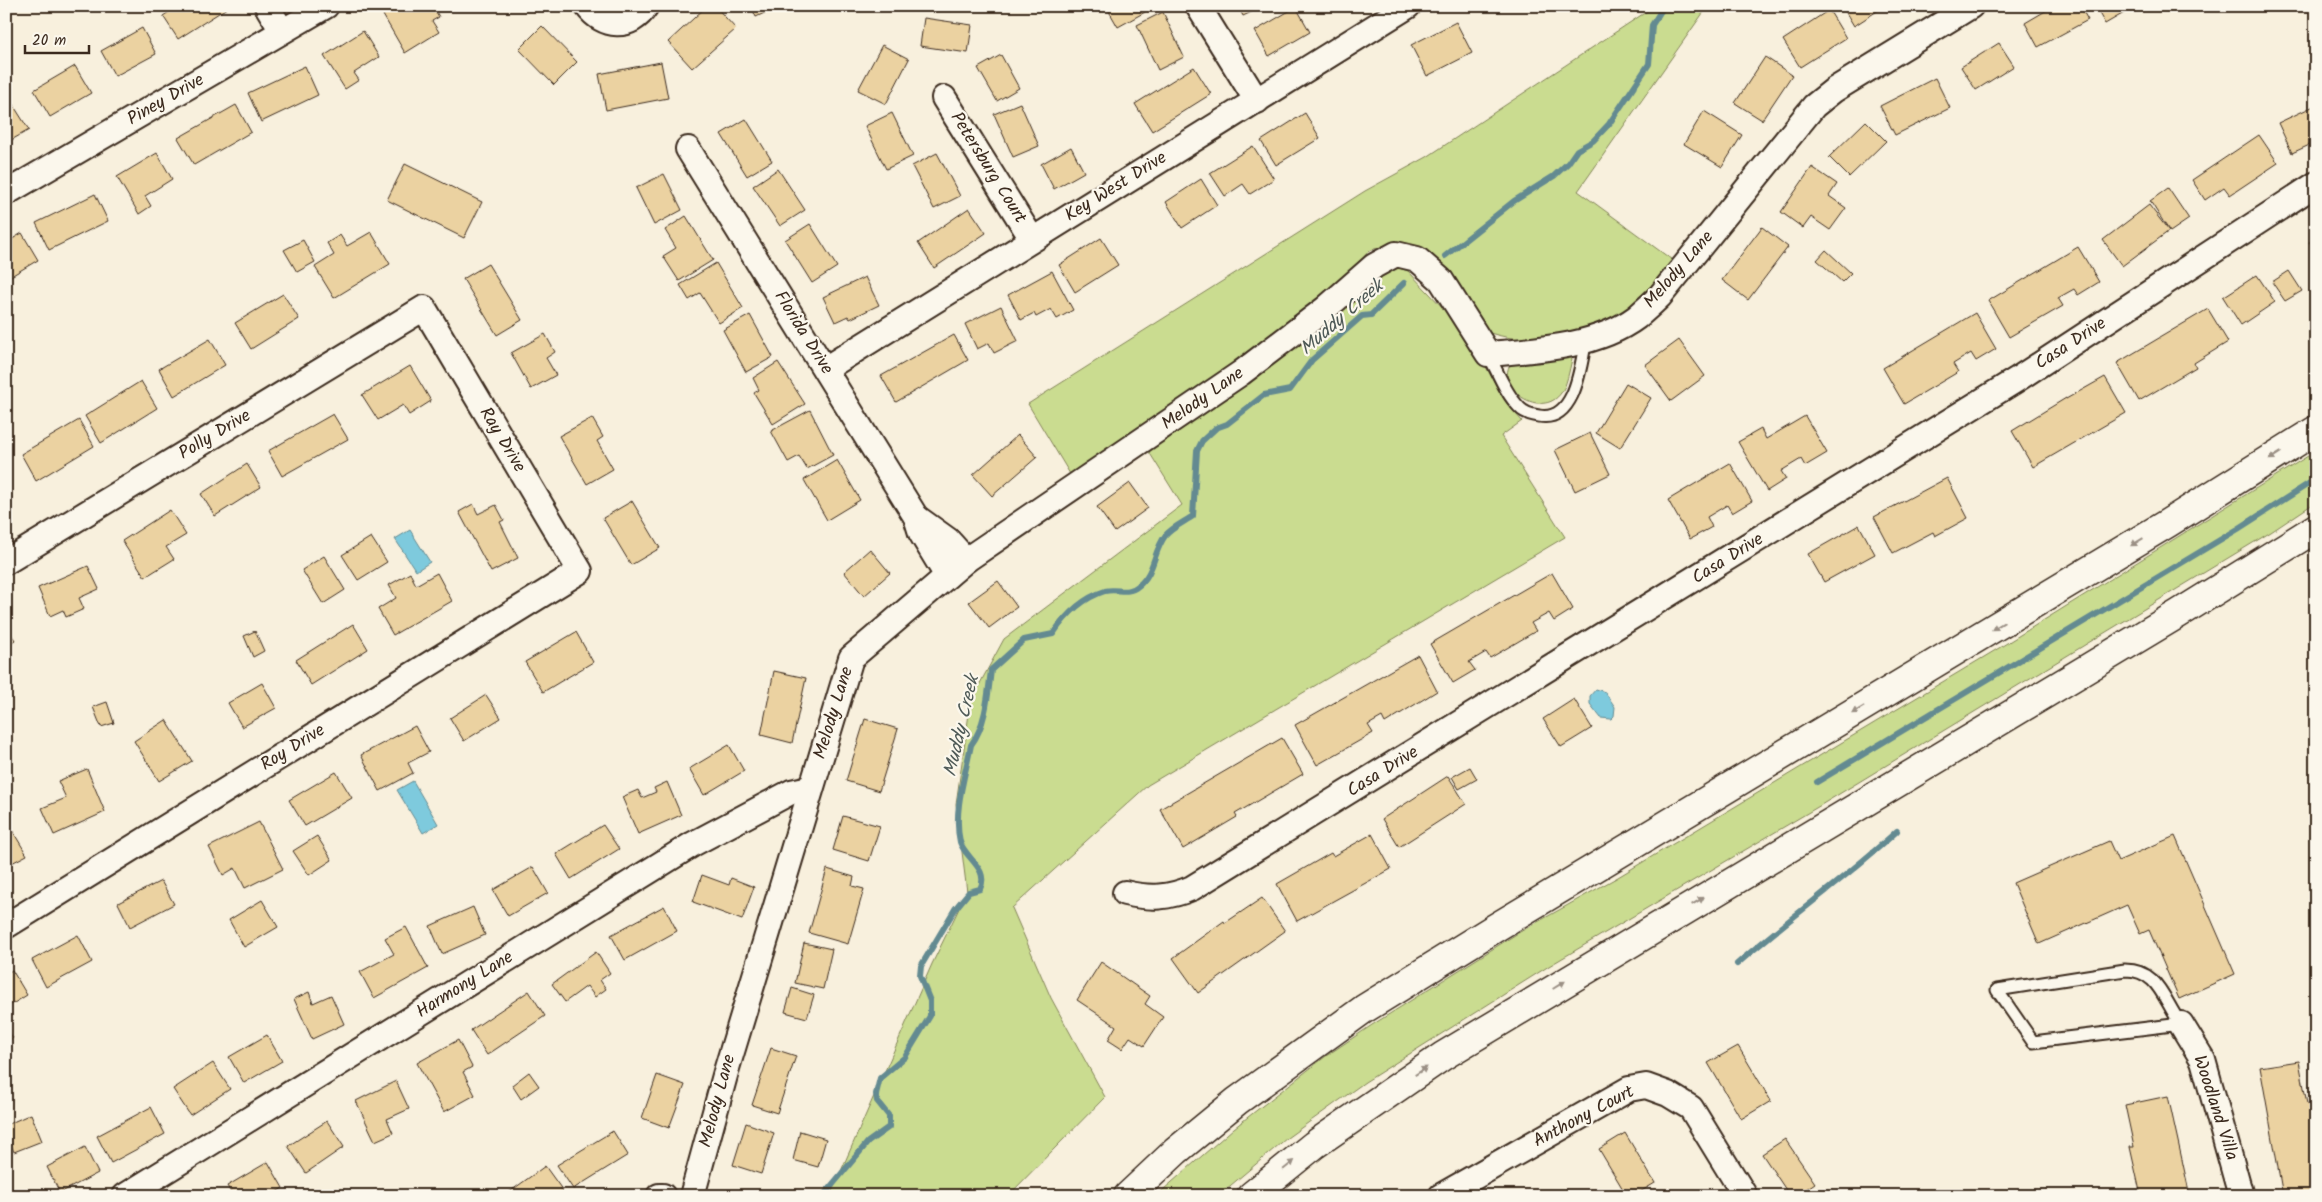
<svg xmlns="http://www.w3.org/2000/svg" width="2322" height="1202" viewBox="0 0 2322 1202" font-family="Kalam,sans-serif">
<style>
.green{fill:#cadc90;stroke:#828357}
.water{fill:#7ecadd;stroke:#638a91}
.lines{fill:none;stroke-linecap:round;stroke-linejoin:round}
.stream{stroke:#638a91;stroke-width:6}
.building{fill:#ebd2a1;stroke:#3b2a1e}
.service-casing{stroke:#3b2a1e;stroke-width:15}
.minor-casing{stroke:#3b2a1e;stroke-width:28}
.trunk-casing{stroke:#3b2a1e;stroke-width:31}
.service{stroke:#fbf7ec;stroke-width:11}
.minor{stroke:#fbf7ec;stroke-width:24}
.trunk{stroke:#fbf7ec;stroke-width:28}
.oneway{fill:#9b9085}
.labels{text-anchor:middle;dominant-baseline:central;stroke-width:4.5;stroke-linejoin:round;paint-order:stroke}
.street-label{font-size:18px;fill:#3b2a1e;stroke:#fbf7ec}
.water-label{font-size:19px;font-style:italic;fill:#4f5a57;stroke:#fbf7ec}
</style>
<rect width="100%" height="100%" fill="#f8f0dd"/>
<filter id="ink" filterUnits="userSpaceOnUse"><feTurbulence type="fractalNoise" baseFrequency=".02" numOctaves="2"/><feDisplacementMap in="SourceGraphic" scale="10" xChannelSelector="R" yChannelSelector="G"/><feConvolveMatrix kernelMatrix="1 2 1 2 8 2 1 2 1" color-interpolation-filters="sRGB"/></filter>
<g filter="url(#ink)">
<g class="green">
<path d="M1655,6h53l-130,185 97,71c-13,14 -24,31 -39,43 -38,31 -100,43 -146,28l-59,-71 -18,-16h-30l-14,5 -69,76 -230,147 -42,-70 337,-213 62,-34z"/>
<path d="M1396,267l12,4 59,62 38,68 17,20 -21,15 64,101 -417,248 -136,123 39,90 54,99 -97,99h-178l102,-232 35,-72 -11,-88 15,-104 33,-61 178,-134 -36,-58 172,-114 40,-39 15,-19z"/>
<path d="M1569,354l3,6c-3,10 -5,26 -11,33 -20,28 -69,-7 -49,-31z"/>
<path d="M2316,451v51l-45,30 -450,273 -272,161 -184,116 -78,56 -69,58h-62l78,-68 92,-72 46,-31 146,-92 100,-56 381,-229z"/>
</g>
<g class="water">
<path d="M410,530l20,32 -14,9 -21,-32z"/>
<path d="M1596,689l9,3 10,15 -1,9 -3,3 -10,-1 -11,-14v-8z"/>
<path d="M413,781l25,43 -15,9 -26,-43z"/>
</g>
<g class="lines">
<g class="stream">
<path d="M1445,256l69,-55 40,-25 14,-13 9,-13 16,-9 16,-17 40,-60 3,-39 12,-19"/>
<path d="M1817,782l421,-253 78,-50"/>
<path d="M1737,964c52,-46 109,-86 160,-133"/>
<path d="M823,1196l45,-54 21,-15v-11l-12,-15 -1,-7 4,-16 25,-21 25,-41v-15l-10,-25 1,-10 34,-57 14,-17 11,-3c10,-20 -15,-31 -20,-47 -7,-31 5,-66 11,-97 15,-20 17,-50 20,-75l33,-30 29,-6c12,-18 30,-36 52,-43 12,-3 23,4 33,-5 17,-13 15,-34 27,-50 6,-8 19,-14 28,-20l4,-65 5,-10 14,-13 11,-4 37,-29 26,-5 22,-30 50,-44 9,-1 33,-32"/>
</g>
</g>
<g class="building">
<path d="M178,6h52l-52,33 -15,-23z"/>
<path d="M398,6h35l6,11 -7,4 7,11 -34,21 -22,-38z"/>
<path d="M707,6h8l21,23 -44,39 -24,-26z"/>
<path d="M751,6h28l-23,11z"/>
<path d="M1106,6h36l3,6 -27,15z"/>
<path d="M1238,6h26l-21,10z"/>
<path d="M1842,6h43l-31,20z"/>
<path d="M2054,6h26l8,14 -50,27 -13,-24z"/>
<path d="M2095,6h41l-31,18z"/>
<path d="M1296,7l14,25 -41,24 -14,-25z"/>
<path d="M1829,10l17,28 -46,29 -17,-27z"/>
<path d="M1163,12l21,45 -26,13 -21,-45z"/>
<path d="M924,18l48,7 -4,28 -48,-7z"/>
<path d="M1456,22l16,31 -45,23 -16,-31z"/>
<path d="M542,26l35,36 -23,23 -35,-36z"/>
<path d="M142,28l14,26 -41,22 -14,-25z"/>
<path d="M363,31l16,26 -25,16 5,7 -14,9 -21,-33z"/>
<path d="M1999,43l15,23 -38,24 -15,-23z"/>
<path d="M882,45l27,14 -23,45 -28,-14z"/>
<path d="M1001,55l18,33 -22,13 -19,-33z"/>
<path d="M1765,57l27,18 -30,45 -27,-17z"/>
<path d="M661,62l7,36 -62,12 -7,-36z"/>
<path d="M75,66l16,27 -41,24 -16,-27z"/>
<path d="M305,66l13,29 -57,27 -13,-29z"/>
<path d="M1194,67l17,27 -59,37 -17,-27z"/>
<path d="M1935,78l15,30 -55,27 -15,-29z"/>
<path d="M12,103l17,27 -23,13v-36z"/>
<path d="M1020,103l19,43 -26,11 -19,-43z"/>
<path d="M236,105l15,27 -57,33 -16,-27z"/>
<path d="M2316,105v37l-24,11 -14,-30z"/>
<path d="M1704,111l38,24 -20,32 -38,-23z"/>
<path d="M892,113l21,43 -27,13 -21,-43z"/>
<path d="M1305,113l15,25 -44,27 -15,-24z"/>
<path d="M746,119l26,42 -25,15 -26,-42z"/>
<path d="M1866,121l20,20 -37,36 -20,-20z"/>
<path d="M2259,135l19,28 -48,32 -6,-8 -19,13 -13,-20z"/>
<path d="M1253,146l21,33 -24,15 -7,-10 -18,12 -15,-23z"/>
<path d="M1071,147l13,25 -30,17 -13,-25z"/>
<path d="M157,153l15,26 -27,17 6,10 -12,8 -22,-37z"/>
<path d="M937,153l23,43 -26,13 -22,-43z"/>
<path d="M405,164l77,38 -18,36 -77,-38z"/>
<path d="M1812,167l25,17 -8,12 17,12 -16,22 -19,-13 -8,11 -22,-16z"/>
<path d="M778,169l27,41 -25,16 -27,-40z"/>
<path d="M664,174l18,36 -28,15 -18,-37z"/>
<path d="M1201,179l16,26 -35,23 -16,-26z"/>
<path d="M2168,188l21,31 -19,13 -20,-31z"/>
<path d="M95,194l13,27 -59,29 -13,-27z"/>
<path d="M2149,205l20,26 -47,35 -19,-26z"/>
<path d="M969,208l17,25 -52,35 -16,-25z"/>
<path d="M686,216l27,44 -34,21 -16,-25 13,-8 -11,-18z"/>
<path d="M810,224l27,43 -25,16 -27,-43z"/>
<path d="M1762,227l26,20 -40,53 -26,-20z"/>
<path d="M371,232l19,32 -56,34 -19,-31 19,-12 -7,-12 13,-8 7,11z"/>
<path d="M22,233l16,27 -32,19v-36z"/>
<path d="M2316,237v14l-7,-9z"/>
<path d="M1101,238l17,27 -43,27 -16,-27z"/>
<path d="M303,240l12,22 -18,10 -13,-22z"/>
<path d="M2078,247l21,35 -21,13 -4,-6 -16,9 5,8 -54,31 -21,-36z"/>
<path d="M1826,250l25,23 -9,9 -25,-22z"/>
<path d="M716,263l27,45 -24,15 -19,-30 -11,7 -9,-15z"/>
<path d="M488,264l34,56 -25,15 -34,-56z"/>
<path d="M1052,271l21,39 -16,9 -6,-10 -15,8 -2,-4 -13,7 -13,-25z"/>
<path d="M2289,271l13,20 -17,10 -13,-19z"/>
<path d="M2257,275l18,27 -34,23 -18,-28z"/>
<path d="M865,277l14,28 -29,14 -2,-3 -13,6 -12,-25z"/>
<path d="M283,294l16,25 -48,30 -16,-26z"/>
<path d="M1001,306l17,35 -24,12 -5,-10 -12,6 -12,-25z"/>
<path d="M2208,309l20,33 -34,21 2,4 -57,34 -22,-38z"/>
<path d="M1975,313l21,36 -20,12 -5,-8 -18,11 5,8 -54,32 -21,-36z"/>
<path d="M750,315l23,42 -27,15 -23,-42z"/>
<path d="M545,334l10,18 -9,6 10,17 -25,14 -20,-36z"/>
<path d="M954,335l14,25 -72,42 -15,-26z"/>
<path d="M210,339l15,26 -51,31 -15,-27z"/>
<path d="M1679,340l26,36 -34,25 -26,-36z"/>
<path d="M778,362l27,42 -32,20 -19,-31 5,-3 -6,-12z"/>
<path d="M410,366l21,35 -22,14 -6,-10 -25,15 -16,-25z"/>
<path d="M2105,377l21,36 -93,54 -21,-36 54,-33v1z"/>
<path d="M141,381l16,27 -56,35 -16,-27z"/>
<path d="M1626,383l25,15 -31,50 -24,-15z"/>
<path d="M810,410l23,45 -26,14 -8,-13 -11,6 -17,-31z"/>
<path d="M333,414l15,25 -66,37 -14,-25z"/>
<path d="M1805,416l22,37 -22,13 -4,-7 -20,12 5,8 -19,12 -29,-49 23,-13 5,10z"/>
<path d="M592,418l11,19 -6,4 16,28 -26,15 -28,-48z"/>
<path d="M79,420l15,26 -58,35 -15,-27z"/>
<path d="M1590,433l20,41 -35,17 -20,-41z"/>
<path d="M1018,435l19,22 -45,39 -19,-21z"/>
<path d="M837,460l23,40 -33,20 -23,-40z"/>
<path d="M1730,463l22,38 -20,12 -5,-8 -20,12 5,10 -22,12 -22,-39z"/>
<path d="M247,464l14,23 -46,29 -14,-22z"/>
<path d="M1947,478l21,40 -33,18 -2,-4 -40,21 -19,-36z"/>
<path d="M1130,483l18,25 -33,24 -18,-25z"/>
<path d="M632,501l28,47 -29,17 -28,-47z"/>
<path d="M473,504l5,10 18,-9 8,15 -4,2 18,36 -27,14 -32,-60z"/>
<path d="M170,510l16,25 -20,12 8,12 -29,18 -23,-36z"/>
<path d="M1859,525l16,29 -51,28 -16,-28z"/>
<path d="M371,537l16,25 -29,18 -16,-25z"/>
<path d="M870,549l20,24 -26,23 -20,-24z"/>
<path d="M324,556l21,34 -22,14 -21,-34z"/>
<path d="M88,566l11,23 -20,9 5,11 -18,8 -3,-7 -13,6 -12,-28z"/>
<path d="M410,573l6,12 21,-12 15,28 -59,34 -15,-26 18,-11 -7,-13z"/>
<path d="M1552,573l21,36 -19,12 -5,-8 -18,10 5,8 -46,27 -4,-6 -17,10 6,8 -22,13 -23,-39z"/>
<path d="M998,581l19,26 -28,21 -20,-26z"/>
<path d="M353,624l15,25 -57,36 -15,-25z"/>
<path d="M6,627l9,13 -9,6z"/>
<path d="M255,631l9,20 -11,6 -9,-21z"/>
<path d="M576,632l17,30 -50,30 -18,-30z"/>
<path d="M1418,655l19,36 -52,32 -3,-6 -14,8 5,8 -56,32 -22,-40z"/>
<path d="M774,671l32,7 -14,65 -31,-8z"/>
<path d="M262,683l14,25 -34,19 -14,-24z"/>
<path d="M486,695l15,23 -37,23 -14,-23z"/>
<path d="M1574,699l18,29 -31,19 -18,-28z"/>
<path d="M107,702l7,21 -13,4 -8,-20z"/>
<path d="M865,719l33,10 -19,62 -33,-10z"/>
<path d="M166,720l26,41 -33,20 -25,-40z"/>
<path d="M415,726l14,26 -21,11 5,10 -33,18 -19,-36z"/>
<path d="M1282,738l21,36 -68,40 2,3 -54,32 -23,-40z"/>
<path d="M729,745l15,26 -40,24 -15,-26z"/>
<path d="M1470,767l7,12 -18,10 -7,-12z"/>
<path d="M87,769l18,43 -51,23 -12,-27 24,-10 -8,-17z"/>
<path d="M336,772l16,26 -47,28 -16,-26z"/>
<path d="M1448,776l18,28 -67,43 -17,-28z"/>
<path d="M667,782l14,33 -43,19 -16,-37 16,-7 4,8 14,-6 -2,-4z"/>
<path d="M843,816l37,10 -11,35 -36,-11z"/>
<path d="M6,820l21,35 -21,11z"/>
<path d="M259,822l24,47 -38,19 -10,-20 -12,7 -14,-28z"/>
<path d="M603,825l16,24 -48,30 -15,-25z"/>
<path d="M1372,834l19,35 -94,52 -20,-37 54,-31 2,3z"/>
<path d="M317,836l15,24 -23,15 -16,-24z"/>
<path d="M2175,836l60,138 -56,25 -30,-69 -9,4 -13,-29 -88,39 -26,-61 96,-42 9,20z"/>
<path d="M533,867l15,26 -40,23 -15,-26z"/>
<path d="M827,869l27,8 -2,9 12,3 -16,55 -39,-11z"/>
<path d="M702,875l27,10 2,-7 23,9 -12,33 -49,-18z"/>
<path d="M161,881l13,23 -44,23 -12,-24z"/>
<path d="M1262,898l23,33 -87,62 -25,-35 51,-37 1,2z"/>
<path d="M262,900l16,27 -34,20 -15,-27z"/>
<path d="M664,906l13,25 -52,29 -14,-25z"/>
<path d="M473,907l12,28 -43,19 -12,-28z"/>
<path d="M406,927l22,41 -54,30 -14,-26 34,-18 -9,-16z"/>
<path d="M78,935l14,27 -46,25 -14,-27z"/>
<path d="M804,943l28,6 -9,40 -28,-6z"/>
<path d="M596,952l14,21 -10,7 6,9 -11,8 -8,-11 -22,16 -13,-18z"/>
<path d="M1101,962l49,34 -5,8 18,13 -19,29 -14,-9 -8,12 -14,-9 8,-14 -39,-26z"/>
<path d="M12,970l15,25 -21,13v-34z"/>
<path d="M792,988l22,7 -7,23 -22,-6z"/>
<path d="M529,991l16,25 -58,39 -16,-25z"/>
<path d="M309,992l4,11 18,-8 13,29 -32,15 -18,-40z"/>
<path d="M6,1027l7,11 -7,4z"/>
<path d="M267,1035l15,26 -38,22 -15,-26z"/>
<path d="M458,1040l14,27 -9,5 12,23 -31,17 -27,-49z"/>
<path d="M1738,1046l33,55 -30,18 -33,-56z"/>
<path d="M771,1048l25,8 -19,57 -25,-8z"/>
<path d="M2299,1061l8,43 6,-1 3,16v77h-33l-23,-129z"/>
<path d="M213,1063l17,26 -40,26 -17,-26z"/>
<path d="M529,1072l10,14 -18,13 -9,-14z"/>
<path d="M657,1075l28,10 -16,43 -27,-10z"/>
<path d="M396,1081l13,28 -22,10 6,14 -18,8 -19,-40z"/>
<path d="M2168,1096l22,100h-49l-11,-49h4l-9,-42z"/>
<path d="M151,1107l14,27 -54,29 -14,-27z"/>
<path d="M31,1114l11,27 -28,11 -8,-20v-7z"/>
<path d="M327,1121l17,26 -38,26 -18,-27z"/>
<path d="M746,1123l28,10 -13,41 -28,-9z"/>
<path d="M613,1131l15,24 -55,34 -16,-24z"/>
<path d="M800,1131l26,8 -8,28 -25,-7z"/>
<path d="M1625,1133l30,50 -22,13h-6l-28,-47z"/>
<path d="M1785,1139l30,44 -19,13h-6l-28,-42z"/>
<path d="M85,1147l13,26 -38,20 -13,-26z"/>
<path d="M268,1162l15,26 -14,8h-36l-6,-10z"/>
<path d="M545,1166l18,25 -7,5h-52z"/>
<path d="M18,1190l2,6h-14v-1z"/>
</g>
<g class="lines">
<g class="service-casing">
<g id="service">
<path d="M1488,354c9,16 17,39 31,53 5,6 13,8 20,9 37,7 42,-53 47,-77"/>
<path d="M2125,970c34,0 38,30 56,54l-148,18 -36,-52z"/>
</g>
</g>
<g class="minor-casing">
<g id="minor">
<path d="M267,6l15,25"/>
<path d="M587,6c16,22 44,24 59,0"/>
<path d="M1198,6l59,95"/>
<path d="M944,98l88,141"/>
<path d="M688,149l228,368 5,16 26,43"/>
<path d="M6,193l320,-187"/>
<path d="M825,369l583,-363"/>
<path d="M916,517l32,23 18,20"/>
<path d="M6,562l418,-254 156,263 -574,355"/>
<path d="M1125,893c25,6 44,5 67,-5l824,-508 300,-196"/>
<path d="M2181,1024l22,36 38,136"/>
<path d="M125,1196l568,-352 98,-52 19,-4"/>
<path d="M659,1196h4"/>
<path d="M692,1196l35,-128 124,-410 115,-98 275,-187 84,-64 49,-43 22,-12 21,5 24,21 47,74c48,-4 109,-7 149,-37 8,-7 16,-14 23,-21l154,-190 20,-16 137,-84"/>
<path d="M1441,1196l188,-107 17,-3 22,8 23,14 54,88"/>
</g>
</g>
<g class="trunk-casing">
<g id="trunk">
<path d="M1128,1196l48,-45 61,-50 127,-92 131,-81 673,-405 148,-93"/>
<path d="M1251,1196l63,-51 129,-89 735,-442 138,-86"/>
</g>
</g>
<use href="#service" class="service"/>
<use href="#minor" class="minor"/>
<use href="#trunk" class="trunk"/>
</g>
<defs><path id="oneway-solid" d="M-6-.8H1V-3.2L6.5 0L1 3.2V.8H-6Z" transform="scale(1.25)"/></defs>
<g class="oneway">
<use href="#oneway-solid" transform="translate(2275 456) rotate(148)"/>
<use href="#oneway-solid" transform="translate(2137 542) rotate(149)"/>
<use href="#oneway-solid" transform="translate(1998 626) rotate(149)"/>
<use href="#oneway-solid" transform="translate(1858 710) rotate(149)"/>
<use href="#oneway-solid" transform="translate(1698 901) rotate(-31)"/>
<use href="#oneway-solid" transform="translate(1559 985) rotate(-32)"/>
<use href="#oneway-solid" transform="translate(1421 1071) rotate(-33)"/>
<use href="#oneway-solid" transform="translate(1289 1165) rotate(-39)"/>
</g>
</g>
<g class="labels">
<g class="street-label">
<text transform="translate(166 100) rotate(-30)">Piney Drive</text>
<text transform="translate(988 168) rotate(58)">Petersburg Court</text>
<text transform="translate(1116 187) rotate(-32)">Key West Drive</text>
<text transform="translate(1679 270) rotate(-49)">Melody Lane</text>
<text transform="translate(803 333) rotate(58)">Florida Drive</text>
<text transform="translate(2071 344) rotate(-33)">Casa Drive</text>
<text transform="translate(1203 399) rotate(-35)">Melody Lane</text>
<text transform="translate(215 435) rotate(-31)">Polly Drive</text>
<text transform="translate(502 440) rotate(59)">Ray Drive</text>
<text transform="translate(1728 559) rotate(-32)">Casa Drive</text>
<text transform="translate(834 713) rotate(-73)">Melody Lane</text>
<text transform="translate(293 748) rotate(-32)">Roy Drive</text>
<text transform="translate(1383 772) rotate(-32)">Casa Drive</text>
<text transform="translate(465 985) rotate(-32)">Harmony Lane</text>
<text transform="translate(718 1101) rotate(-75)">Melody Lane</text>
<text transform="translate(2215 1108) rotate(72)">Woodland Villa</text>
<text transform="translate(1584 1117) rotate(-28)">Anthony Court</text>
</g>
<g class="water-label">
<text transform="translate(1342 318) rotate(-41)">Muddy Creek</text>
<text transform="translate(962 726) rotate(-77)">Muddy Creek</text>
</g>
</g>
<rect width="2322" height="1202" fill="none" stroke="#fbf7ec" stroke-width="25"/>
<rect x="12" y="12" width="2297" height="1177" fill="none" stroke="#3b2a1e" stroke-width="2" filter="url(#ink)"/>
<path d="M25 45v8h64v-8" fill="none" stroke="#3b2a1e" stroke-width="2.5"/>
<text x="32" y="45" font-size="15" fill="#3b2a1e" stroke="#fbf7ec" stroke-width="4" paint-order="stroke">20 m</text>
</svg>
